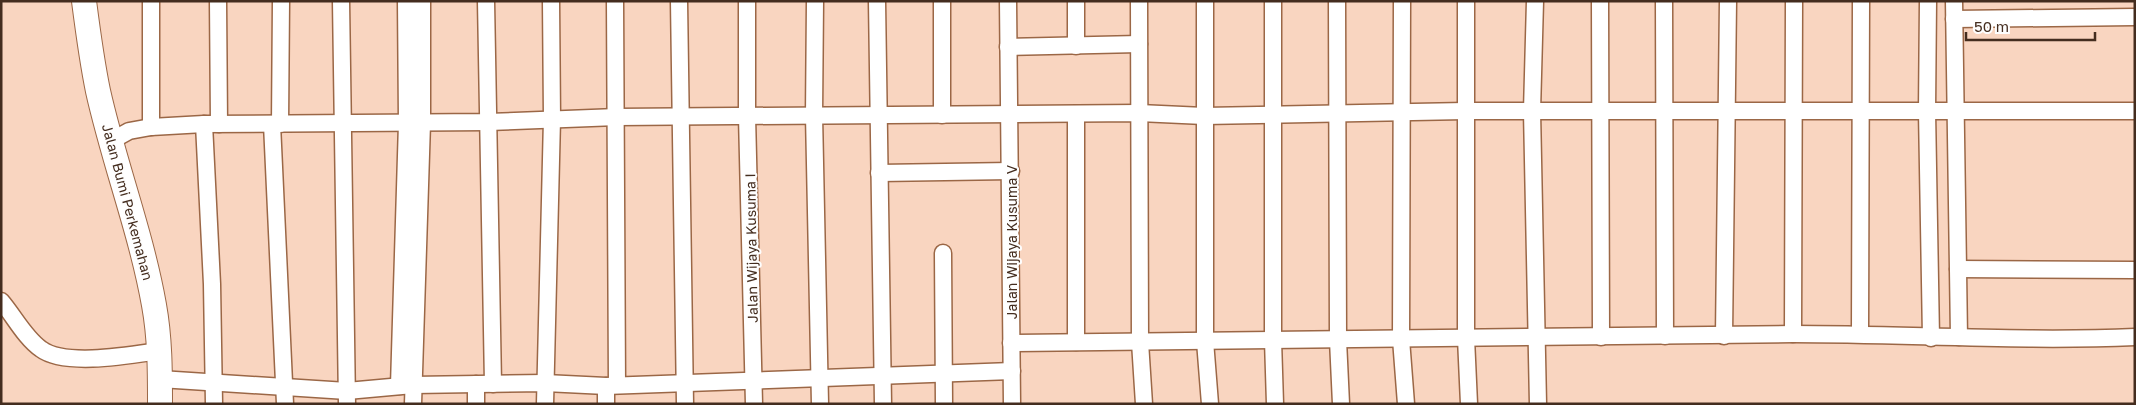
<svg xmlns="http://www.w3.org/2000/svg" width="2136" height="405" viewBox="0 0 2136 405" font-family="'Golos Text',sans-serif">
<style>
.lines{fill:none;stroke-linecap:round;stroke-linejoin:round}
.street-casing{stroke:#9b6746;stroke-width:19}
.secondary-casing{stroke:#9b6746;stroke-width:26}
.street{stroke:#fff;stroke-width:16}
.secondary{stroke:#fff;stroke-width:24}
.labels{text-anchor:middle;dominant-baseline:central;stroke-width:4;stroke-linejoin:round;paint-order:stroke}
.street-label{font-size:14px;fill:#442d1f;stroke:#fefefe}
</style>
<rect width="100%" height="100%" fill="#f9d5c0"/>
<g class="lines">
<g class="street-casing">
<g id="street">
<path d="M151,1v126"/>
<path d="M218,1l1,123"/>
<path d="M341,1l6,403"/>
<path d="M486,1l7,383"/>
<path d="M615,1l2,384"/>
<path d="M679,1l6,403"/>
<path d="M747,1v115l7,288"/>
<path d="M815,1l-1,114 6,289"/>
<path d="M877,1l6,403"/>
<path d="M942,1v114"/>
<path d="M1008,1l4,403"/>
<path d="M1139,1l1,341 4,62"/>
<path d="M1205,1v340l5,63"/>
<path d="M1273,1v339l2,64"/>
<path d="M1337,1l1,339 3,64"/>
<path d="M1402,1l-1,338 5,65"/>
<path d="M1466,1v337l3,66"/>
<path d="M1535,1l-3,110 6,293"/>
<path d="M1600,1l1,336"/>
<path d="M1664,1l1,335"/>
<path d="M1928,1l-1,110 4,227"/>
<path d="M1954,1l5,336"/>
<path d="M1954,19l181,-2"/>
<path d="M1076,46v-45"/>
<path d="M1008,47l131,-3"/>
<path d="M204,124l8,160 2,120"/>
<path d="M272,124l13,280"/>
<path d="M280,124l1,-123"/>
<path d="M111,141l18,-10 22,-4 53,-3 284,-2 129,-5 522,-4 65,3 261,-5h670"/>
<path d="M879,173l132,-2"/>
<path d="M943,253l1,151"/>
<path d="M1958,269l177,1"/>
<path d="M1,301c13,15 24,37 40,48 24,18 90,6 118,2"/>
<path d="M1793,334l1,-333"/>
<path d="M1860,334l1,-333"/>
<path d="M1724,336l4,-335"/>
<path d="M1076,342v-227"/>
<path d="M1011,343l782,-9c114,0 228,8 342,3"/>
<path d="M160,379l187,12 66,-6 132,-2 61,3 406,-15"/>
<path d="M476,384v20"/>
<path d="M399,386l8,-263 -1,-122"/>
<path d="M606,386v18"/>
<path d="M413,404l9,-281v-122"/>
<path d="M545,404l7,-285 -1,-118"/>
</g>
</g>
<g class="secondary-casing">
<path id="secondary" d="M84,1c4,31 8,61 14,90 16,72 43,141 56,214 6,33 6,66 6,99"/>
</g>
<use href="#street" class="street"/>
<use href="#secondary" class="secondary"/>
</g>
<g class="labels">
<g class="street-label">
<text transform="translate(128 202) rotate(75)">Jalan Bumi Perkemahan</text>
<text transform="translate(1011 242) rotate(-90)">Jalan Wijaya Kusuma V</text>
<text transform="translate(751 248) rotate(-91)">Jalan Wijaya Kusuma I</text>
</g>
</g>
<rect width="2136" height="405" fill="none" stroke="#442d1f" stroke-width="5"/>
<path d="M1966 32v8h129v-8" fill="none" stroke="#442d1f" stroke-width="2.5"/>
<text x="1974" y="32" font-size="15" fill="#442d1f" stroke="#fefefe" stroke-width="4" paint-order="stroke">50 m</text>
</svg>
